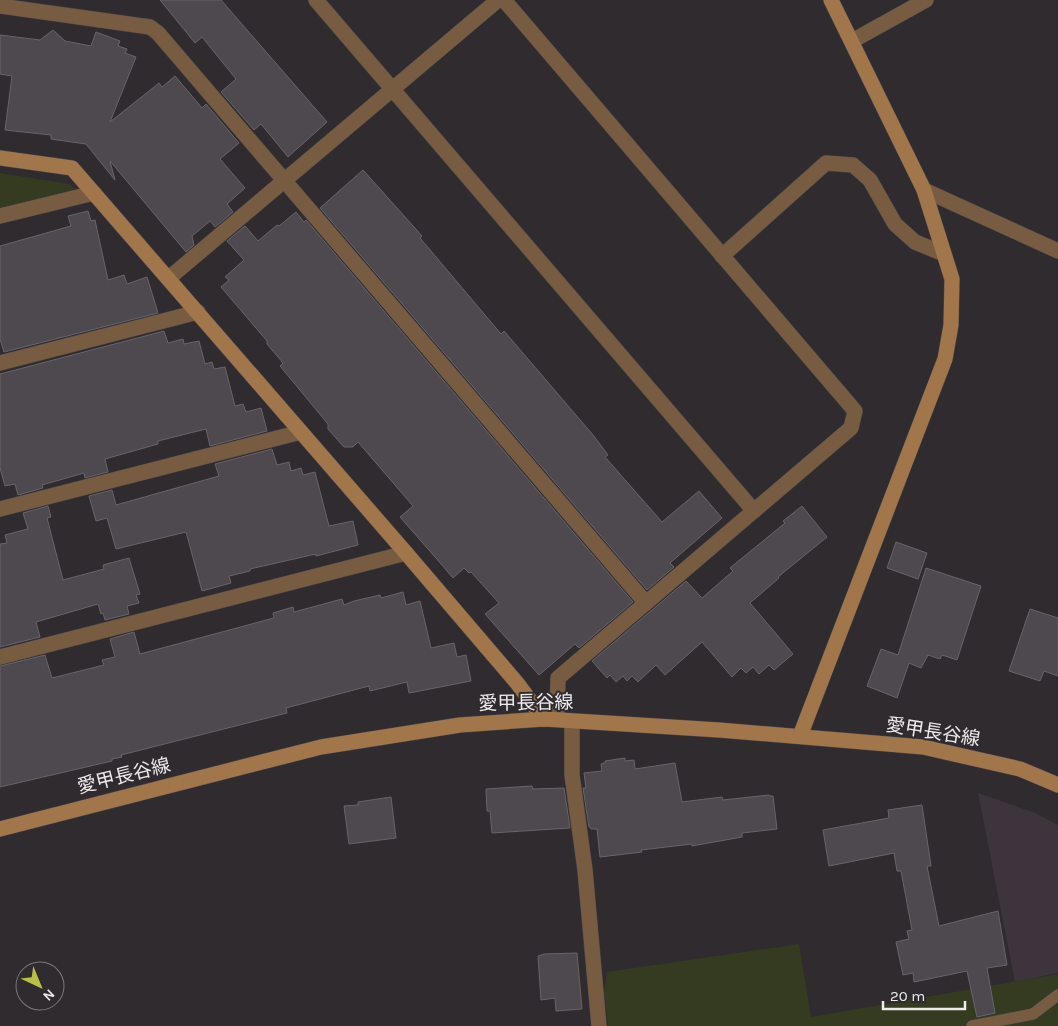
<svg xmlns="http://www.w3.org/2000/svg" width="1058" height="1026" viewBox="0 0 1058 1026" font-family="Karla,'Noto Sans JP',sans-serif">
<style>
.built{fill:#3d343d}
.green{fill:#353b20}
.building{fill:#4e494e;stroke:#696469}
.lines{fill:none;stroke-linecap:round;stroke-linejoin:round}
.lane-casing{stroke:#4a464a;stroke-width:12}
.street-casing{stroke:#4a464a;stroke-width:16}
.secondary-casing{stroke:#4a464a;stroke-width:16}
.lane{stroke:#775c42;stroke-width:11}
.street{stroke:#775c42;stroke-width:15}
.secondary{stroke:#a1764b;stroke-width:15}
.labels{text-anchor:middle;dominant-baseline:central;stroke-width:4;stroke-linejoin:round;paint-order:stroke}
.street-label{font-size:19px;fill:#edebed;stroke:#302b2f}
</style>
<rect width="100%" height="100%" fill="#302b2f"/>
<path class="built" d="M978,793l55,19 25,13v148l-43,9z"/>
<g class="green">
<path d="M0,173l69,11 6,5 -75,19z"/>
<path d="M799,944l12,73 247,-43v52h-450l-4,-34 3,-20z"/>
</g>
<g class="building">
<path d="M160,0h61l106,122 -39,35 -27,-33 -7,6 -33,-38 15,-13 -34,-42 -7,6z"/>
<path d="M53,30l12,11 26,5 5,-14 24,9 -2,5 9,3 -2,4 11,4 -26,65 49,-39 3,4 13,-11 27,32 4,-4 33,39 -19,16 25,29 -18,16 6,8 -18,15 -5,-6 -18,15 2,9 -8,7 -76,-91 5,19 -29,-36 -35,-5v-4l-46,-5 7,-54 -12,-2v-39l40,5z"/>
<path d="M363,170l59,66 -2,2 81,96 3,-3 89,104 15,20 -3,2 57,65 37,-31 23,27 -52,45 4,4 -27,23 -327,-382z"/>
<path d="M88,211l3,10 4,-1 13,60 16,-5 3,9 20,-7 11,36 -154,39 -4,-13v-93l71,-20 -3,-10z"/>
<path d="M296,212l8,10 2,-2 327,382 -54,46 -4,-4 -36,31 -54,-61 14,-11 -28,-31 -2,1 -5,-5 -11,10 -11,-13 -42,-48 13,-11 -55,-64 -5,5h-9l-16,-18v-5l-48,-58 3,-3 -16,-19v-3l-46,-54 8,-7 -4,-3 19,-17 -17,-19 18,-15 13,15 19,-16 2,1z"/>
<path d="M164,331l4,12 15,-4 1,5 15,-3 6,23 7,-2 2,7 11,-2 10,39 8,-2 3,8 15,-4 6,23 -57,15 -4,-17 -48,12v3l-53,15 3,13 -23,6 -1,-5 -42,12 1,3 -25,7 -3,-11 -10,2 -5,-18v-94z"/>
<path d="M272,449l5,16 12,-3 2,9 10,-3 2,7 12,-3 14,54 24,-5 5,24 -42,11v-2l-66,15v2l-21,5 2,7 -29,8 -16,-59 -70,17 -9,-31 -11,3 -7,-25 23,-6 4,15 103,-29 -4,-12z"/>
<path d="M48,506l3,11 -4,1 16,62 41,-11 -1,-4 26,-7 11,36 -4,1 3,8 -12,3 2,8 -24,6 -2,-7 -2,1 -3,-10 -62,18 4,15 -40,10v-103l7,-1 -2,-8 23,-6 -5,-16z"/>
<path d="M802,506l25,31 -49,40 1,1 -29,25 43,51 -19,16 -5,-5 -10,9 -6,-7 -7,6 -5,-5 -9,9 -30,-35 -37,33 -9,-10 -18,17 -6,-6 -5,5 -4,-5 -7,6 -6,-7 -3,3 -15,-17 94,-80 16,17 31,-27 -3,-3 55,-45 -2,-2z"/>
<path d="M896,542l31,11 -9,26 -31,-11z"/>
<path d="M926,568l55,18 -24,74 -15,-5 -2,4 -12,-4 -7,13 -12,-5 -12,35 -30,-12 14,-37 17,6z"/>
<path d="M403,592l3,13 14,-4 11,47 23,-5 3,14 9,-2 5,26 -62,12 -2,-11 -37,9 -1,-5 -83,22 1,5 -166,42 1,2 -10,2v2l-112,26v-121l45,-11 7,23 52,-13 -2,-5 13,-3 -5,-18 24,-7 6,22 134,-36 -1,-5 20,-6 1,5 48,-13 2,6 10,-4 26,-6 1,3z"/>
<path d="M1030,609l28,9v58l-14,-5 -4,10 -31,-10z"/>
<path d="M625,758v3l9,-1 1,9 40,-6 7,39 40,-5 1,3 46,-5v1h4l4,33 -35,4v4l-50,9v-2l-51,6 1,2 -42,5 -3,-28h-6l-1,-2h-1l-6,-39h3l-2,-15 18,-2 -1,-7 4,-1v-2z"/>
<path d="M532,786l1,3 31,-1 6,40 -78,5 -2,-22h-3l-1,-22z"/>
<path d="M391,797l5,41 -47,6 -5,-38 14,-1v-3z"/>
<path d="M922,805l9,61h-4l12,60 59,-15 9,54 -20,3 8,45 -18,4 -10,-46 -53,11 -1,-9 -10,2 -7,-33 13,-3 -2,-8 5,-1 -11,-59h-4l-3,-18 -65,13 -6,-36 66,-12 -1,-8z"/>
<path d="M577,953l5,56 -26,2 -1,-13 -14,2 -3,-44 6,-2z"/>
</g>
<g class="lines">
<g class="lane-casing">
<path id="lane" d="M972,1026l61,-12 25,-19"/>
</g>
<g class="street-casing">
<g id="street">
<path d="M316,0l438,511"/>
<path d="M504,0l351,411 -4,17 -293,250 -1,41"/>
<path d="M0,6l150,21 8,6 488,570"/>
<path d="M852,41l74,-41"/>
<path d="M924,190l134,61"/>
<path d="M0,216l94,-23"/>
<path d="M722,256l104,-93 27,2 17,15 25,44 20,18 29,12"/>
<path d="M169,278l329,-278"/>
<path d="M0,363l198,-51"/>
<path d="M0,509l301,-77"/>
<path d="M0,657l406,-104"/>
<path d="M572,721v54l13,95 14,156"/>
</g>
</g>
<g class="secondary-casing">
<g id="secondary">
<path d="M0,158l72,10 334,385 111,130 27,36"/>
<path d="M800,736l145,-377 6,-34 1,-46 -28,-89 -93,-190"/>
<path d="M0,829l321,-82 139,-22 84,-6 175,11 204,17 97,22 38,16"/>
</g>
</g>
<use href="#lane" class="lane"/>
<use href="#street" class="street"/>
<use href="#secondary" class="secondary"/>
</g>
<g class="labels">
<g class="street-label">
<text transform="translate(526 703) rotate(-1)">愛甲長谷線</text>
<text transform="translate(933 732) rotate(9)">愛甲長谷線</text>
<text transform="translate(124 776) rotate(-14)">愛甲長谷線</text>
</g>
</g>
<g transform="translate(40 986) rotate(136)"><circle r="24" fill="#302b2f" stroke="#7c787b"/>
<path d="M0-4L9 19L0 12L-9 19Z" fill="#bbc044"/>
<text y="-8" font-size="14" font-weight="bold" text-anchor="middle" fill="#edebed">N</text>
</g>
<path d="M883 1001v8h82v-8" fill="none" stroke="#edebed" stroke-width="2.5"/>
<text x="890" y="1001" font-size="15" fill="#edebed" stroke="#302b2f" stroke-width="4" paint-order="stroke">20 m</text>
</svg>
